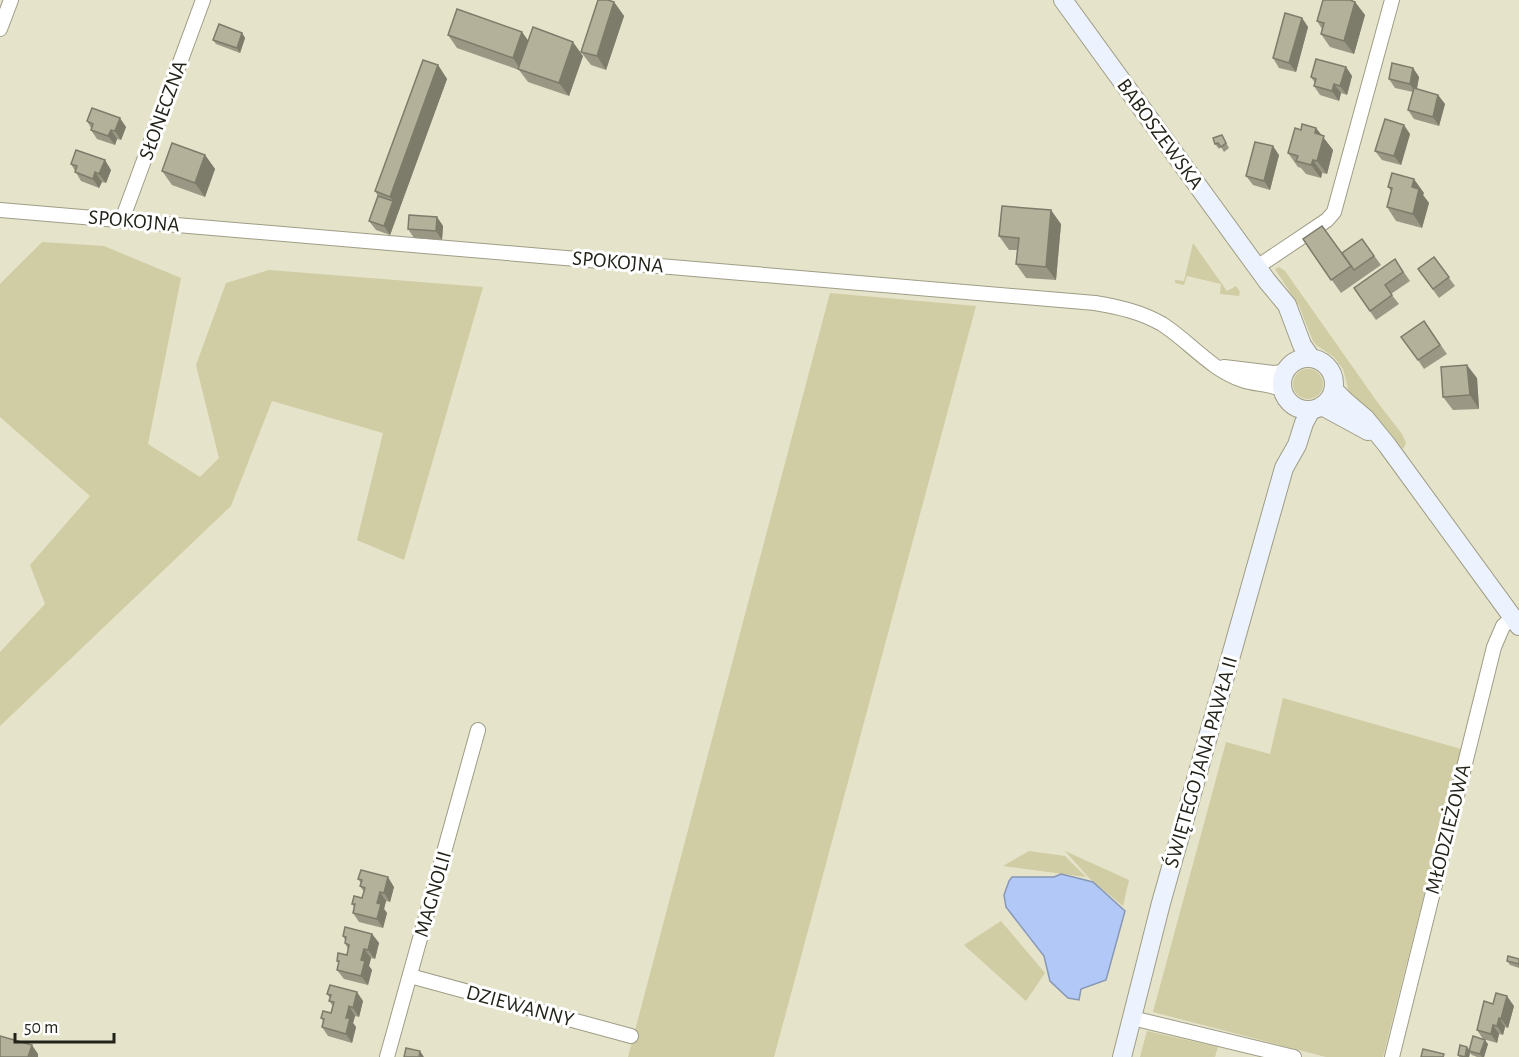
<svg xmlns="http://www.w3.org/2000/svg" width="1519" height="1057" viewBox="0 0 1519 1057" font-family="'Alegreya Sans',sans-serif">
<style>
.green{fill:#d0cca3}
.water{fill:#b2c9f7;stroke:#8797b5;stroke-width:1.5}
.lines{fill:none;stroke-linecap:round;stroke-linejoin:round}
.street-casing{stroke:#9f9d86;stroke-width:16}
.secondary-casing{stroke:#9f9d86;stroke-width:20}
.street{stroke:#fff;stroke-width:14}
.secondary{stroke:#edf3fe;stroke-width:18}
.wall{fill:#9a9884}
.shaded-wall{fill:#7d7c6b}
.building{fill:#b3b199;stroke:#7d7c6b;stroke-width:1.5}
.labels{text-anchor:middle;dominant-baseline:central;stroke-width:6;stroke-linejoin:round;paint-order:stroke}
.street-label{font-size:21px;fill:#24231a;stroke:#fff}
</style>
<rect width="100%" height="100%" fill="#e5e3ca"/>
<g class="green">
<path d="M42,242l62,4 77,32 -33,166 52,33 19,-19 -23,-93 30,-82 43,-13 214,17 -79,273 -47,-20 26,-107 -111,-32 -41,105 -231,220v-74l45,-48 -15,-39 60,-69 -90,-79v-133z"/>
<path d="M1193,243l34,48 9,-5 4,6 -1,4 -19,-2 1,-10 -34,-8 -3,9 -9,-2v-3l9,1z"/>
<path d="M1279,267l6,4 93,132 24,31 4,9 -3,6 -24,-29 -30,-28 -6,-23 -9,-12 -18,-12 -3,-4 -14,-35 -24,-37z"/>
<path d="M830,293l146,13 -202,751h-146z"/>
<circle cx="1308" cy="384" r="15"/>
<path d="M1283,698l178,51 -78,308h-57l-173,-45 73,-270 44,12z"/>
<path d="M1029,851l36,5 21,21 -83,-11z"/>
<path d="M1065,851l64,29 -6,26 -34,-28z"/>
<path d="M1001,921l44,52 -19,28 -62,-56z"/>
<path d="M1147,1031l71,16 -3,10h-75z"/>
</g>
<path class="water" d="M1061,874l32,8 32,29 -19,69 -25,9 -2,11 -11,-2 -18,-17 -6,-25 -38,-49 -2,-12 5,-14 3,-4h42z"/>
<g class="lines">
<g class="street-casing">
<g id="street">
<path d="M0,29l11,-29"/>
<path d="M0,210l1095,93c24,4 46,9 67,21 27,17 48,45 80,56 13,5 27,3 41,10"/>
<path d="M122,220l81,-220"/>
<path d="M1257,267l70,-47 7,-8 58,-212"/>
<path d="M1224,367l49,6 12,-1"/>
<path d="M410,976l221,60"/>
<path d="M1132,1018l162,39"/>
<path d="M387,1057l91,-327"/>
<path d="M1392,1057l102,-410 9,-21 9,-8"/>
</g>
</g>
<g class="secondary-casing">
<g id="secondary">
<path d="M1063,0l204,281 20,24 15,40 9,13"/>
<circle cx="1308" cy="384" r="26"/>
<path d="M1334,390l11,11 20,17 22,27 132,181"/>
<path d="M1322,406l46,25"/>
<path d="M1122,1057l39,-154 123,-435 13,-23 7,-22 7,-13"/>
</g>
</g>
<use href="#street" class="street"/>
<use href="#secondary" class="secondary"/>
</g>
<g class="wall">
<path d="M614,2l10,14 -18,54 -15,-5 -10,-13z"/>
<path d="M1355,2l10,13 -11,39 -24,-7 -9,-13 1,-5 -5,-8z"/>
<path d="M1302,18l6,9 -12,45 -17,-4 -6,-10z"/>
<path d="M522,32l6,9 55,15 -14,40 -41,-14 -9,-12 -62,-22 -9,-13z"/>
<path d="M242,33l3,5 -5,15 -24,-9 -3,-4z"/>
<path d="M438,65l9,14 -57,156 -14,-5 -7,-9 9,-25 -3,-5z"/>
<path d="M1346,67l6,9 -5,19 -6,-2 -2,8 -19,-6 -6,-9 1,-3 -4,-6z"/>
<path d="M1413,68l6,9 -2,12 21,6 7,9 -6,22 -25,-7 -6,-9 5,-18 -18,-4 -6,-9z"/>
<path d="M87,121l39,6 -5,13 -4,-1 -2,6 -18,-6 -6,-9v-2z"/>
<path d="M1316,128l17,22 -6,24 -5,-1 -1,5 -15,-4 -5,-6 -3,-1 -10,-14 13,-23z"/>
<path d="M1410,134l-9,31 -19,-5 -7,-9z"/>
<path d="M1222,135l7,13 -5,4 -3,-5 -2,2 -4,-5z"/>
<path d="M205,155l10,14 -10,28 -33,-12 -10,-14z"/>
<path d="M1279,155l-9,35 -17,-5 -7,-9z"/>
<path d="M71,164l40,6 -5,13 -4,-1 -3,6 -18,-7z"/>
<path d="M1388,187l36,6 -1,2 6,8 -7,25 -26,-7 -9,-14 4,-16z"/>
<path d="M437,217l6,9 -1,14 -28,-2 -6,-9z"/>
<path d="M1061,224l-5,56 -30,-2 -10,-14 1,-14h-8l-10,-14z"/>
<path d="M1322,226l32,44 8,-31 19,26 -40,28 -38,-54z"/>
<path d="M1434,257l21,29 -16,12 -21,-29z"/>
<path d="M1395,259l15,22 -19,13 8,10 -23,16 -22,-32z"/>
<path d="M1424,321l23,33 -23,15 -6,-9z"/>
<path d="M1477,378l2,31 -26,1 -10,-13z"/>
<path d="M358,879l36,8 -4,15 -4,-1 -2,8 3,4 -4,15 -24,-6 -6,-9 1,-6 -2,-3 10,-6 2,-6 -4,-6 1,-3z"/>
<path d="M372,934l7,9 -4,16 -4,-1 -2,8 3,4 -4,15 -24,-6 -7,-9 2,-6 -2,-3 10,-6 1,-6 -3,-6v-3l-2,-4z"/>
<path d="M1519,959v9l-9,-3 -3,-4z"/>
<path d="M327,994l36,7 -4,16 -4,-1 -1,4 -1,3 3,4 -4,16 -24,-7 -6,-9 1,-6 -2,-3 10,-5 2,-7 -4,-5 1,-3z"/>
<path d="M1493,1004l21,2 -6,22 -3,-1 -2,8 -4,-1 -2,9 -14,-4 -6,-9z"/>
<path d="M1488,1044l-4,13h-7l-5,-2 -2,-2 -1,4h-10l-1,-2 9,-8 2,3z"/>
</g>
<g class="shaded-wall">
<path d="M614,2l10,14 -18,54 -9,-14z"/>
<path d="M1355,2l10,13 -11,39 -10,-13z"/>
<path d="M1302,18l6,9 -12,45 -7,-9z"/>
<path d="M522,32l10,14 -11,24 -8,-12z"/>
<path d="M242,33l3,5 -5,15 -3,-5z"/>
<path d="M573,42l10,14 -14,40 -10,-13z"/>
<path d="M438,65l9,14 -57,156 -6,-9 9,-25 -3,-4z"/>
<path d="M1346,67l6,9 -5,19 -7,-9z"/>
<path d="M1413,68l6,9 -3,16 -6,-9z"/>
<path d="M1334,84l7,9 -2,8 -7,-10z"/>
<path d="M1438,95l7,9 -6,22 -6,-9z"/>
<path d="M120,118l6,9 -5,13 -6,-9z"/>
<path d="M1404,125l6,9 -9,31 -7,-9z"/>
<path d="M1316,128l17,22 -6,24 -10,-13 -2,-28z"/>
<path d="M111,130l6,9 -2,6 -7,-9z"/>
<path d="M1273,146l6,9 -9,35 -6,-9z"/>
<path d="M205,155l10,14 -10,28 -10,-14z"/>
<path d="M105,160l6,10 -5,13 -7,-9z"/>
<path d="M1313,160l9,13 -1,5 -10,-13z"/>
<path d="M95,172l7,10 -3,6 -6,-9z"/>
<path d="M1414,179l10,14 -1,2 6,8 -7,25 -9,-14 -1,-27z"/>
<path d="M1051,210l10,14 -5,56 -10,-13z"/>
<path d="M437,217l6,9 -1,14 -6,-9z"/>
<path d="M1467,365l10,13 2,31 -9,-14z"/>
<path d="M388,877l6,10 -4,15 -6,-9z"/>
<path d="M380,892l6,9 -2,8 3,4 -4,15 -6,-9v-16z"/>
<path d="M372,934l7,9 -4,16 -7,-9z"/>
<path d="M364,949l7,9 -2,8 3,4 -4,15 -7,-9v-16z"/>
<path d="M357,992l6,9 -4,16 -6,-9z"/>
<path d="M1507,996l7,10 -6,22 -7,-9z"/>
<path d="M349,1006l6,10 -2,7 3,4 -4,16 -6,-9v-16z"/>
<path d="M1499,1018l6,9 -2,8 -6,-9z"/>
<path d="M1493,1025l6,9 -2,9 -6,-9z"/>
<path d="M1485,1040l3,4 -4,13h-2l-2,-3z"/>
<path d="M32,1045l6,9v3h-10z"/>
<path d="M1467,1047l3,4h-1l1,2 -1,4h-4z"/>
<path d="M420,1051l4,6h-5z"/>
</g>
<g class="building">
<path d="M598,0h10l6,2 -17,54 -16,-4z"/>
<path d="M1323,0h27l5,2 -11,39 -23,-7 3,-11 -7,-2z"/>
<path d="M457,9l65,23 -9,26 -65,-23z"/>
<path d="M1285,13l17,5 -13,45 -16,-5z"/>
<path d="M219,24l23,9 -5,15 -24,-8z"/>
<path d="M533,27l40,15 -14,41 -41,-14z"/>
<path d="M1316,59l30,8 -6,19 -6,-2 -2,7 -18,-5 2,-7 -5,-2z"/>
<path d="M423,60l15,5 -48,132 -15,-6z"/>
<path d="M1392,63l21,5 -3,16 -21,-5z"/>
<path d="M1414,88l24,7 -5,22 -25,-7z"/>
<path d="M92,108l28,10 -5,13 -4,-1 -3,6 -17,-6 2,-6 -6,-3z"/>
<path d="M1385,119l19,6 -10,31 -19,-5z"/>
<path d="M1302,124l14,4 -1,5 9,3 -7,25 -4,-1 -2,5 -15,-4 2,-5 -10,-3 7,-25 6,2z"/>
<path d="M1222,135l4,8 -5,4 -3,-4 -3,1 -2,-6z"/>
<path d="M1255,142l18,4 -9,35 -18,-5z"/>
<path d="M172,143l33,12 -10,28 -33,-12z"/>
<path d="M76,150l29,10 -6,14 -4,-2 -2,7 -18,-7 2,-6 -6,-2z"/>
<path d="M1392,173l22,6 -2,8 7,2 -6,25 -26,-7 5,-19 -4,-1z"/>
<path d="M378,196l15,5 -9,25 -15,-5z"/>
<path d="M1002,206l49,4 -5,57 -30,-3 3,-26 -20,-2z"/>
<path d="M409,215l28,2 -1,14 -28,-2z"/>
<path d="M1322,226l29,40 -20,14 -28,-41z"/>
<path d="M1362,239l12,17 -20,14 -12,-17z"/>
<path d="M1434,257l15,20 -16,12 -15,-20z"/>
<path d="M1395,259l8,13 -18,13 7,10 -22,16 -16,-23z"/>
<path d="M1424,321l16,24 -22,15 -17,-23z"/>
<path d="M1467,365l3,30 -27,2 -2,-30z"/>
<path d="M361,870l27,7 -4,16 -4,-1 -3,11 4,1 -4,15 -24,-6 2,-9h-3l2,-8 8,2 3,-10 -5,-2 2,-6 -4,-1z"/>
<path d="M345,927l27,7 -4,16 -4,-1 -3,11 4,1 -4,15 -24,-6 2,-9h-2l1,-8 9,2 2,-10 -4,-2 1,-6 -3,-1z"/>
<path d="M1508,956l11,3v5l-12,-3z"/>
<path d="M330,985l27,7 -4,16 -4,-2 -1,5 -2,7h4l-4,16 -24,-7 2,-8 -3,-1 2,-7 8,2 3,-11 -5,-1 2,-6 -4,-1z"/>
<path d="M1496,993l11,3 -6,23 -2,-1 -2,8 -4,-1 -2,9 -14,-4 7,-29 9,3z"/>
<path d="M0,1036l32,9 -4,12h-28z"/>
<path d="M1473,1036l12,4 -5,14 -11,-3z"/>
<path d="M1460,1045l7,2 -2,10 -7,-2z"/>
<path d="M406,1048l14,3 -1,6h-15z"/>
<path d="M1423,1049l21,5 -1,3h-22z"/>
</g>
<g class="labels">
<g class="street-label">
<text transform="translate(163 110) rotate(-70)">SŁONECZNA</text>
<text transform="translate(1160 134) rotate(54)">BABOSZEWSKA</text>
<text transform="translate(134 221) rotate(5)">SPOKOJNA</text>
<text transform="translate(618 262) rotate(5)">SPOKOJNA</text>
<text transform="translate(1201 762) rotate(-74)">ŚWIĘTEGO JANA PAWŁA II</text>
<text transform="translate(1448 829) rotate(-76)">MŁODZIEŻOWA</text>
<text transform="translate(433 894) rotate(-74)">MAGNOLII</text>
<text transform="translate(520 1006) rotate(15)">DZIEWANNY</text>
</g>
</g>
<path d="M15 1033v9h99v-9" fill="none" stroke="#24231a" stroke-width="3"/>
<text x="24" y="1033" font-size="18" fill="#24231a" stroke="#ffffff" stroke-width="4.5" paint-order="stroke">50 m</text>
</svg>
